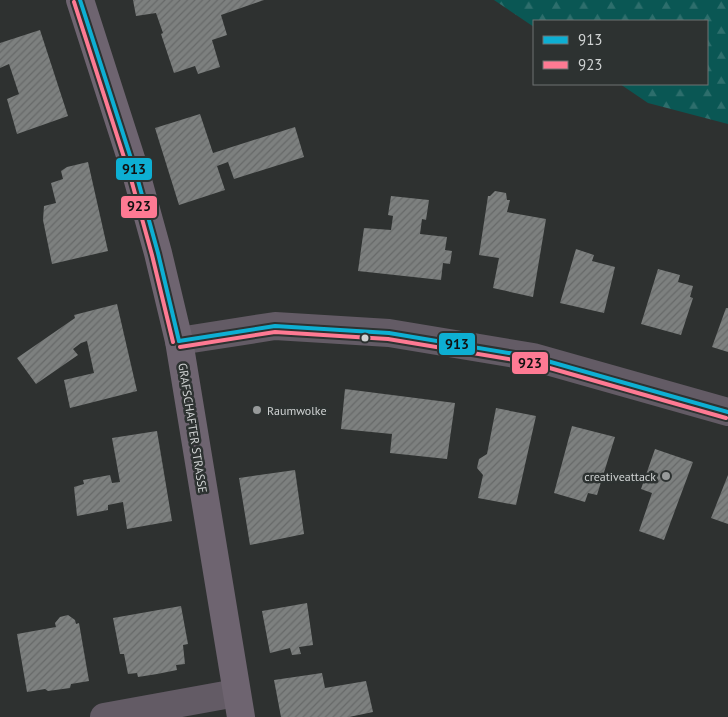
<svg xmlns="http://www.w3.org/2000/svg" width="728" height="717" viewBox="0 0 728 717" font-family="'PT Sans',sans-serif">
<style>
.forest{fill:url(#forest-firs)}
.building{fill:url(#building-hatch)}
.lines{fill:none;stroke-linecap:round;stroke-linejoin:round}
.street{stroke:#635b65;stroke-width:28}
.secondary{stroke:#6e6470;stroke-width:28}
.bus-1-casing{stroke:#2d3231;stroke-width:8}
.bus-2-casing{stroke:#2d3231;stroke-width:8}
.bus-1{stroke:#0dafd3;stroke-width:4}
.bus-2{stroke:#fe7a93;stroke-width:4}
.bus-dot{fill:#d0d3d3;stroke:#2d3231;stroke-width:2}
.poi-dot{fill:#979a9a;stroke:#2d3231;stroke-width:2}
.labels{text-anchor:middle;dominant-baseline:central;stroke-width:5;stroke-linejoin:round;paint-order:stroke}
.poi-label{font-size:12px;fill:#d0d3d3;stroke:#2d3231;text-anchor:start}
.street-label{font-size:12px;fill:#d0d3d3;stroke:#2d3231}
.line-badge{stroke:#2d3231;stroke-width:2}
.pale-badge-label{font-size:14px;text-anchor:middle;font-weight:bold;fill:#111}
</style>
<defs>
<pattern id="forest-firs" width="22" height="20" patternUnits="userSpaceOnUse" patternTransform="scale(1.25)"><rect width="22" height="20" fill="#0a5754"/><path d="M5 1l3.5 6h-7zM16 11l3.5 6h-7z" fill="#2d6e6c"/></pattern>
<pattern id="building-hatch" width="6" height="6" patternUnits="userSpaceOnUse" patternTransform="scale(1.25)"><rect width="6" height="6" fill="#7d807f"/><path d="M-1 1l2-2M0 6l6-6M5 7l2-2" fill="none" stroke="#676969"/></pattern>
</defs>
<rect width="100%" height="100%" fill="#2e3130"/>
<path class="forest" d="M494,0h234v124l-80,-21 -28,-19h87v-63h-173v6z"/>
<g class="building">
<path d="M133,0h131l-43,15 6,20 -15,5 8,27 -22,7 -3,-8 -21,7 -13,-39 2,-1 -7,-20 -20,3z"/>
<path d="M40,30l28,86 -51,18 -10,-35 12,-5 -10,-30 -9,4v-25z"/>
<path d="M200,114l13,39 82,-26 9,30 -70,22 -6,-17 -11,4 8,24 -46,15 -24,-77z"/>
<path d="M88,162l20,89 -56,13 -9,-44 1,-14 12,-3 -5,-20 12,-4 -2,-8 6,-4z"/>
<path d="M495,191l11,2 1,7h3l-3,12 39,7 -13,78 -40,-9 6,-30 -20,-3 9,-59h2z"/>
<path d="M391,196l38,4 -3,20 -4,-1 -2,15 27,3 -2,13 7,1 -2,13 -7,-1 -2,17 -83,-9 6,-43 27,2 2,-14 -5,-1z"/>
<path d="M576,249l18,6 -2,6 23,6 -11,46 -44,-10z"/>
<path d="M658,269l22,6 -2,7 15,4 -3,11 3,1 -12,37 -40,-11z"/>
<path d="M117,304l20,87 -67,17 -6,-28 30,-7 -7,-32 -6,2 -8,6 5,6 -42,29 -19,-26 58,-40 -1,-3z"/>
<path d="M726,308h2v44l-16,-5z"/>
<path d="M345,389l110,14 -8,56 -57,-6 2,-19 -51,-5z"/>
<path d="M496,408l40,8 -20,89 -38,-7 5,-23 -6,-7 2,-9 8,-5z"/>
<path d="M572,426l43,11 -18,58 -9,-2 -3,9 -31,-9z"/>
<path d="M157,431l15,90 -45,8 -4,-27 -15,3v5l-31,6 -3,-29 10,-3 -1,-4 27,-5 2,8 8,-1 -8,-44z"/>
<path d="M655,449l38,13 -29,78 -25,-9 13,-38 -11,-4z"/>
<path d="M295,470l9,64 -54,11 -11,-67z"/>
<path d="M728,475v49l-17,-6z"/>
<path d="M307,603l6,42 -14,2 2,7 -9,1 -2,-7 -20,5 -8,-42z"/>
<path d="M181,606l7,38 -5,1 2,19 -9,1 1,5 -20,4 -19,3 -1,-4 -9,1 -4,-20h-4l-7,-36z"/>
<path d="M68,615l7,5 1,4 3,-1 10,58 -18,3 -1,4 -22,3 -3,-2 -18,3 -10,-58 39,-7 -1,-4 5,-6z"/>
<path d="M322,673l3,15 41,-7 7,31 -24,5h-68l-7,-37z"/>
</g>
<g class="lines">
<g class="street">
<path d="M179,341l96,-15 114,7 144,24 195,55"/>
<path d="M104,717l132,-24"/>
</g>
<path class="secondary" d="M80,0l57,177 21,76 21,88 62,376"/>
<g class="bus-1-casing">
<g id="bus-1">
<path d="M80,0l57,177 21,76 21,88"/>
<path d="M179,341l96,-15 114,7 144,24 195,55"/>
</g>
</g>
<g class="bus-2-casing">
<g id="bus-2">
<path d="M74,2l57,177 21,76 21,87"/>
<path d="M180,347l95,-15 113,7 144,24 194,55"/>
</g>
</g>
<use href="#bus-1" class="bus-1"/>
<use href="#bus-2" class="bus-2"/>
</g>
<circle class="bus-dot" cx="365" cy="338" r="4.5"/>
<g class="poi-dot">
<circle cx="257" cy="410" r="5"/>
<circle cx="666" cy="476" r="5"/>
</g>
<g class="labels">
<g class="poi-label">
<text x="267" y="410">Raumwolke</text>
<text x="656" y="476" text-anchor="end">creativeattack</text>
</g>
<g class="street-label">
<text transform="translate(193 428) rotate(81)">GRAFSCHAFTER STRASSE</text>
</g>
</g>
<g class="line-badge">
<rect x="115" y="157" width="38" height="24" rx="5" fill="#0dafd3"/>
<rect x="120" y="195" width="38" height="24" rx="5" fill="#fe7a93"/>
<rect x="438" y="332" width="38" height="24" rx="5" fill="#0dafd3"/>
<rect x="511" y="351" width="38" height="24" rx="5" fill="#fe7a93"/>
</g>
<g class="pale-badge-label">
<text x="134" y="174">913</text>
<text x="139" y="211">923</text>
<text x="457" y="349">913</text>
<text x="530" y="368">923</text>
</g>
<rect x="533" y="20" width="175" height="65" fill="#2d3231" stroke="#6e7272"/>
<rect x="543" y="36" width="25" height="8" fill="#0dafd3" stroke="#6e7272"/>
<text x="578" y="45" font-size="15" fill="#d0d3d3">913</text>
<rect x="543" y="61" width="25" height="8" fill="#fe7a93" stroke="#6e7272"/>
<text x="578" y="70" font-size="15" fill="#d0d3d3">923</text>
</svg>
